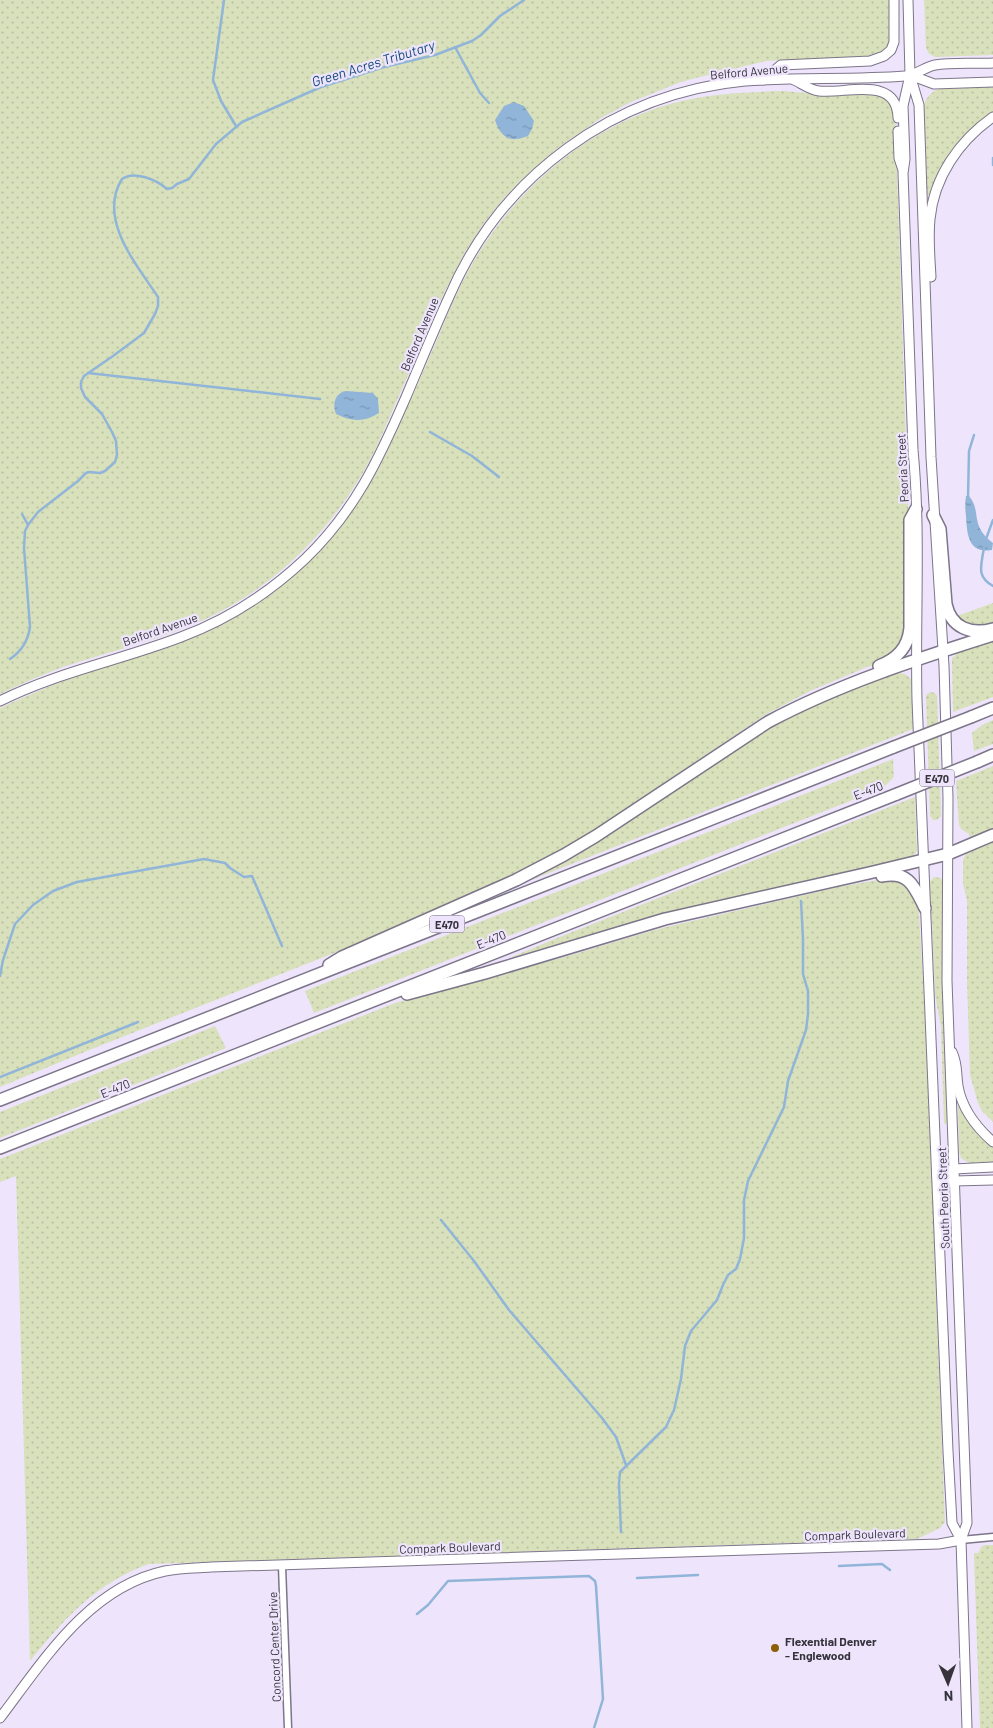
<svg xmlns="http://www.w3.org/2000/svg" width="993" height="1728" viewBox="0 0 993 1728" font-family="Barlow,sans-serif">
<style>
.grass{fill:url(#grass-dots)}
.water{fill:url(#water-ripples)}
.lines{fill:none;stroke-linecap:round;stroke-linejoin:round}
.stream{stroke:#91b5d9;stroke-width:2.5}
.street-casing{stroke:#7d7589;stroke-width:9}
.secondary-casing{stroke:#7d7589;stroke-width:11}
.highway-casing{stroke:#7d7589;stroke-width:14}
.street{stroke:#fff;stroke-width:6}
.secondary{stroke:#fff;stroke-width:9}
.highway{stroke:#fff;stroke-width:11}
.highway-bridge-casing{stroke:#7d7589;stroke-width:14;stroke-linecap:butt}
.highway-bridge{stroke:#fff;stroke-width:11}
.poi-dot{fill:#8c6005;stroke:#eee5fc;stroke-width:2}
.labels{text-anchor:middle;dominant-baseline:central;stroke-width:4.5;stroke-linejoin:round;paint-order:stroke}
.shield{fill:#eee5fc;stroke:#6d6876;stroke-width:1}
.shield-label{font-size:11px;font-weight:bold;fill:#36333c}
.street-label{font-size:12px;fill:#36333c;stroke:#eee5fc}
.poi-label{font-size:12px;font-weight:bold;fill:#36333c;stroke:#eee5fc;text-anchor:start}
.water-label{font-size:14px;font-style:italic;fill:#154b79;stroke:#eee5fc}
</style>
<defs>
<pattern id="grass-dots" width="8" height="8" patternUnits="userSpaceOnUse" patternTransform="scale(1.25)"><rect width="8" height="8" fill="#d8e1bb"/><path d="M2 2h.1M6 6h.1" fill="none" stroke="#bac2a2" stroke-width="1.8" stroke-linecap="round"/></pattern>
<pattern id="water-ripples" width="26" height="14" patternUnits="userSpaceOnUse" patternTransform="scale(1.25)"><rect width="26" height="14" fill="#91b5d9"/><path d="M2 4q2-2 4 0t4 0M15 11q2-2 4 0t4 0" fill="none" stroke="#7794b1"/></pattern>
</defs>
<rect width="100%" height="100%" fill="#eee5fc"/>
<g class="grass">
<path d="M0,0h892c0,24 7,45 -19,56l-107,5 -66,16 -19,5 -50,20 -30,16 -46,32 -35,31 -16,17 -20,25 -20,31 -19,37 -69,157c-40,82 -109,149 -194,181 -39,15 -80,25 -119,38 -22,8 -42,17 -63,27z"/>
<path d="M924,0h69v55l-58,2 -6,-3 -3,-6z"/>
<path d="M993,87v26l-6,4 -57,78h-3l-3,-88c1,-9 7,-15 15,-18z"/>
<path d="M784,91l44,4 48,-1 13,7 6,11 13,391 -1,124 -8,21 -24,17 -8,2 -57,24 -45,24 -175,118 -65,37 -166,73 -272,108 -87,36v-379c26,-12 53,-24 81,-33 37,-13 75,-22 111,-37 82,-32 145,-94 187,-170 21,-42 39,-85 58,-128 11,-27 22,-54 37,-79 46,-78 122,-141 212,-161 32,-7 65,-8 98,-9z"/>
<path d="M993,603v23l-16,2 -18,-7 1,-3 -3,-2z"/>
<path d="M993,641v56l-40,15 -1,-54 3,-2 1,-3z"/>
<path d="M897,673l8,1 6,5 2,50 -382,151 -1,-3 95,-55 158,-102 44,-20z"/>
<path d="M931,692l4,1 2,3 4,120 -4,4h-4l-3,-4 -4,-119 1,-3z"/>
<path d="M993,720v24l-19,7 -2,-18 10,-8z"/>
<path d="M893,759l1,18 -11,11 -569,225 -9,-22z"/>
<path d="M993,766v63l-17,8h-7v-3l-8,-5 -2,-4 -3,-44z"/>
<path d="M915,797l2,54 -5,6 -237,54 -163,48v-2l45,-19z"/>
<path d="M993,841v281l-11,-11 -4,-8 -8,-28 -3,-96v-79l-4,-16v-24l3,-6z"/>
<path d="M934,877l7,1 3,7 -1,76 5,162 -4,1 -3,-97 -6,-32 -3,-72 -4,-39z"/>
<path d="M884,879c24,2 31,12 35,35l11,188 5,170 10,250 -5,6 -23,11 -768,25c-53,19 -84,54 -119,97l-14,-485 -16,6v-23l395,-156 173,-47 90,-27 185,-43z"/>
<path d="M215,1026l11,22 -226,90v-26z"/>
<path d="M958,1102l35,44v16l-24,1 -8,-5 -2,-6z"/>
<path d="M984,1545h9v183h-13l-6,-170v-5h4l2,-3 1,-3z"/>
</g>
<g class="water">
<path d="M514,102l10,4 10,15 -2,8 -4,7c-4,1 -8,3 -12,3 -11,2 -18,-9 -21,-19l9,-14z"/>
<path d="M346,391l27,2 5,6 1,14c-14,9 -27,9 -43,1 -4,-10 -1,-21 10,-23z"/>
<path d="M966,496h3c13,15 0,29 24,47l-1,7c-24,4 -25,-16 -26,-34 -1,-7 -1,-13 0,-20z"/>
</g>
<g class="lines">
<g class="stream">
<path d="M224,0l-11,80 8,21 15,25"/>
<path d="M455,47l25,46 9,10"/>
<path d="M993,158v7"/>
<path d="M88,373l232,26"/>
<path d="M430,432l42,24 27,21"/>
<path d="M968,498l1,-47 5,-16"/>
<path d="M22,514l6,11"/>
<path d="M986,539l7,-19"/>
<path d="M984,547c-2,17 -9,29 9,39"/>
<path d="M10,659c12,-8 18,-18 20,-32l-6,-79 1,-17 3,-6 10,-13 40,-31 8,-8 3,-1 11,1 5,-2 10,-9 2,-7 -1,-14 -4,-9 -10,-18 -17,-17 -4,-9v-6l3,-6 29,-20 31,-23 11,-19 3,-8v-9c-21,-32 -61,-78 -36,-118 12,-9 35,1 45,10l5,-1 5,-4 12,-5 27,-35 26,-22 79,-35 63,-20 51,-12 37,-14 9,-6 19,-19 24,-16"/>
<path d="M0,976l3,-16 12,-36 18,-19 20,-14 24,-9 127,-23 21,4 5,5 14,9 8,-1 30,70"/>
<path d="M0,1077l138,-55"/>
<path d="M441,1220l33,41 35,49 93,108 14,19 10,28"/>
<path d="M621,1532l-2,-48 1,-12 46,-45 8,-17 7,-31 4,-33 6,-15 26,-31 6,-15 5,-10 8,-6 4,-10 4,-21v-38l4,-19 36,-74 4,-26 18,-51 2,-16v-23l-5,-17v-35l-2,-38"/>
<path d="M839,1566l43,-2 8,6"/>
<path d="M637,1578l61,-3"/>
<path d="M417,1614l11,-9 20,-24 141,-5 6,5 1,5 7,113 -9,29"/>
</g>
<g class="street-casing">
<g id="street">
<path d="M961,1540l32,-3"/>
<path d="M282,1566l6,162"/>
</g>
</g>
<g class="secondary-casing">
<g id="secondary">
<path d="M908,0l2,75 -7,31 2,53 -2,14 10,277c8,83 2,167 4,250l31,751 4,72 9,17"/>
<path d="M910,75l9,30 12,352 13,209 4,132 -1,183 20,542 -6,17 6,188"/>
<path d="M910,75l24,9 59,-2"/>
<path d="M763,80l18,-15 89,-4 14,-5 7,-6 3,-8v-42"/>
<path d="M794,80c7,3 16,10 25,11 28,3 78,-16 79,27"/>
<path d="M898,131l1,27 4,12"/>
<path d="M931,277c-1,-19 -3,-39 -1,-58 4,-42 29,-78 63,-102"/>
<path d="M0,701c58,-29 121,-41 181,-64 46,-17 88,-44 124,-78 50,-48 74,-100 101,-162 14,-33 28,-67 43,-100 52,-121 165,-204 296,-216 53,-4 107,-1 160,-5 11,-1 20,-9 30,-11 16,-3 41,-1 58,-2"/>
<path d="M952,1052c6,13 4,21 6,34 4,23 18,41 35,56"/>
<path d="M937,1176l17,-7 39,-2"/>
<path d="M937,1176l17,5 39,-1"/>
<path d="M0,1718c44,-58 89,-131 165,-147 15,-3 31,-3 46,-4l728,-23 22,-4"/>
</g>
</g>
<g class="highway-casing">
<g id="highway">
<path d="M933,515l7,14 6,75c5,24 25,31 47,25"/>
<path d="M879,666c18,-7 29,-18 31,-38v-108l6,-11"/>
<path d="M971,717l22,-9"/>
<path d="M977,762l16,-7"/>
<path d="M882,876c27,-6 33,12 43,32"/>
<path d="M329,965l13,-8 174,-77 48,-25 32,-19 172,-114c71,-38 149,-63 225,-87"/>
<path d="M407,994l78,-21 180,-54 204,-46 79,-19 45,-19"/>
<path d="M0,1100l894,-353"/>
<path d="M0,1148l897,-354"/>
</g>
</g>
<use href="#street" class="street"/>
<use href="#secondary" class="secondary"/>
<use href="#highway" class="highway"/>
<g class="highway-bridge-casing">
<g id="highway-bridge">
<path d="M894,747l77,-30"/>
<path d="M897,794l80,-32"/>
</g>
</g>
<use href="#highway-bridge" class="highway-bridge"/>
</g>
<circle class="poi-dot" cx="775" cy="1648" r="5"/>
<g class="labels">
<g class="shield">
<rect x="919.5" y="769.5" width="35" height="17" rx="4"/>
<rect x="429.5" y="915.5" width="35" height="17" rx="4"/>
</g>
<g class="shield-label">
<text x="937" y="778">E470</text>
<text x="447" y="924">E470</text>
</g>
<g class="street-label">
<text transform="translate(749 71) rotate(-5)">Belford Avenue</text>
<text transform="translate(419 334) rotate(-67)">Belford Avenue</text>
<text transform="translate(902 468) rotate(-93)">Peoria Street</text>
<text transform="translate(160 629) rotate(-19)">Belford Avenue</text>
<text transform="translate(868 790) rotate(-21)">E-470</text>
<text transform="translate(491 939) rotate(-22)">E-470</text>
<text transform="translate(115 1088) rotate(-22)">E-470</text>
<text transform="translate(943 1198) rotate(-92)">South Peoria Street</text>
<text transform="translate(855 1534) rotate(-2)">Compark Boulevard</text>
<text transform="translate(450 1547) rotate(-2)">Compark Boulevard</text>
<text transform="translate(274 1647) rotate(-92)">Concord Center Drive</text>
</g>
<g class="poi-label">
<text x="785" y="1641">Flexential Denver<tspan x="785" dy="14">- Englewood</tspan></text>
</g>
<g class="water-label">
<text transform="translate(373 63) rotate(-17)">Green Acres Tributary</text>
</g>
</g>
<g transform="translate(948 1683) rotate(178)" stroke="#eee5fc" stroke-width="4" paint-order="stroke">
<path d="M0-4L9 19L0 12L-9 19Z" fill="#36333c"/>
<text y="-8" font-size="14" font-weight="bold" text-anchor="middle" fill="#36333c">N</text>
</g>
</svg>
